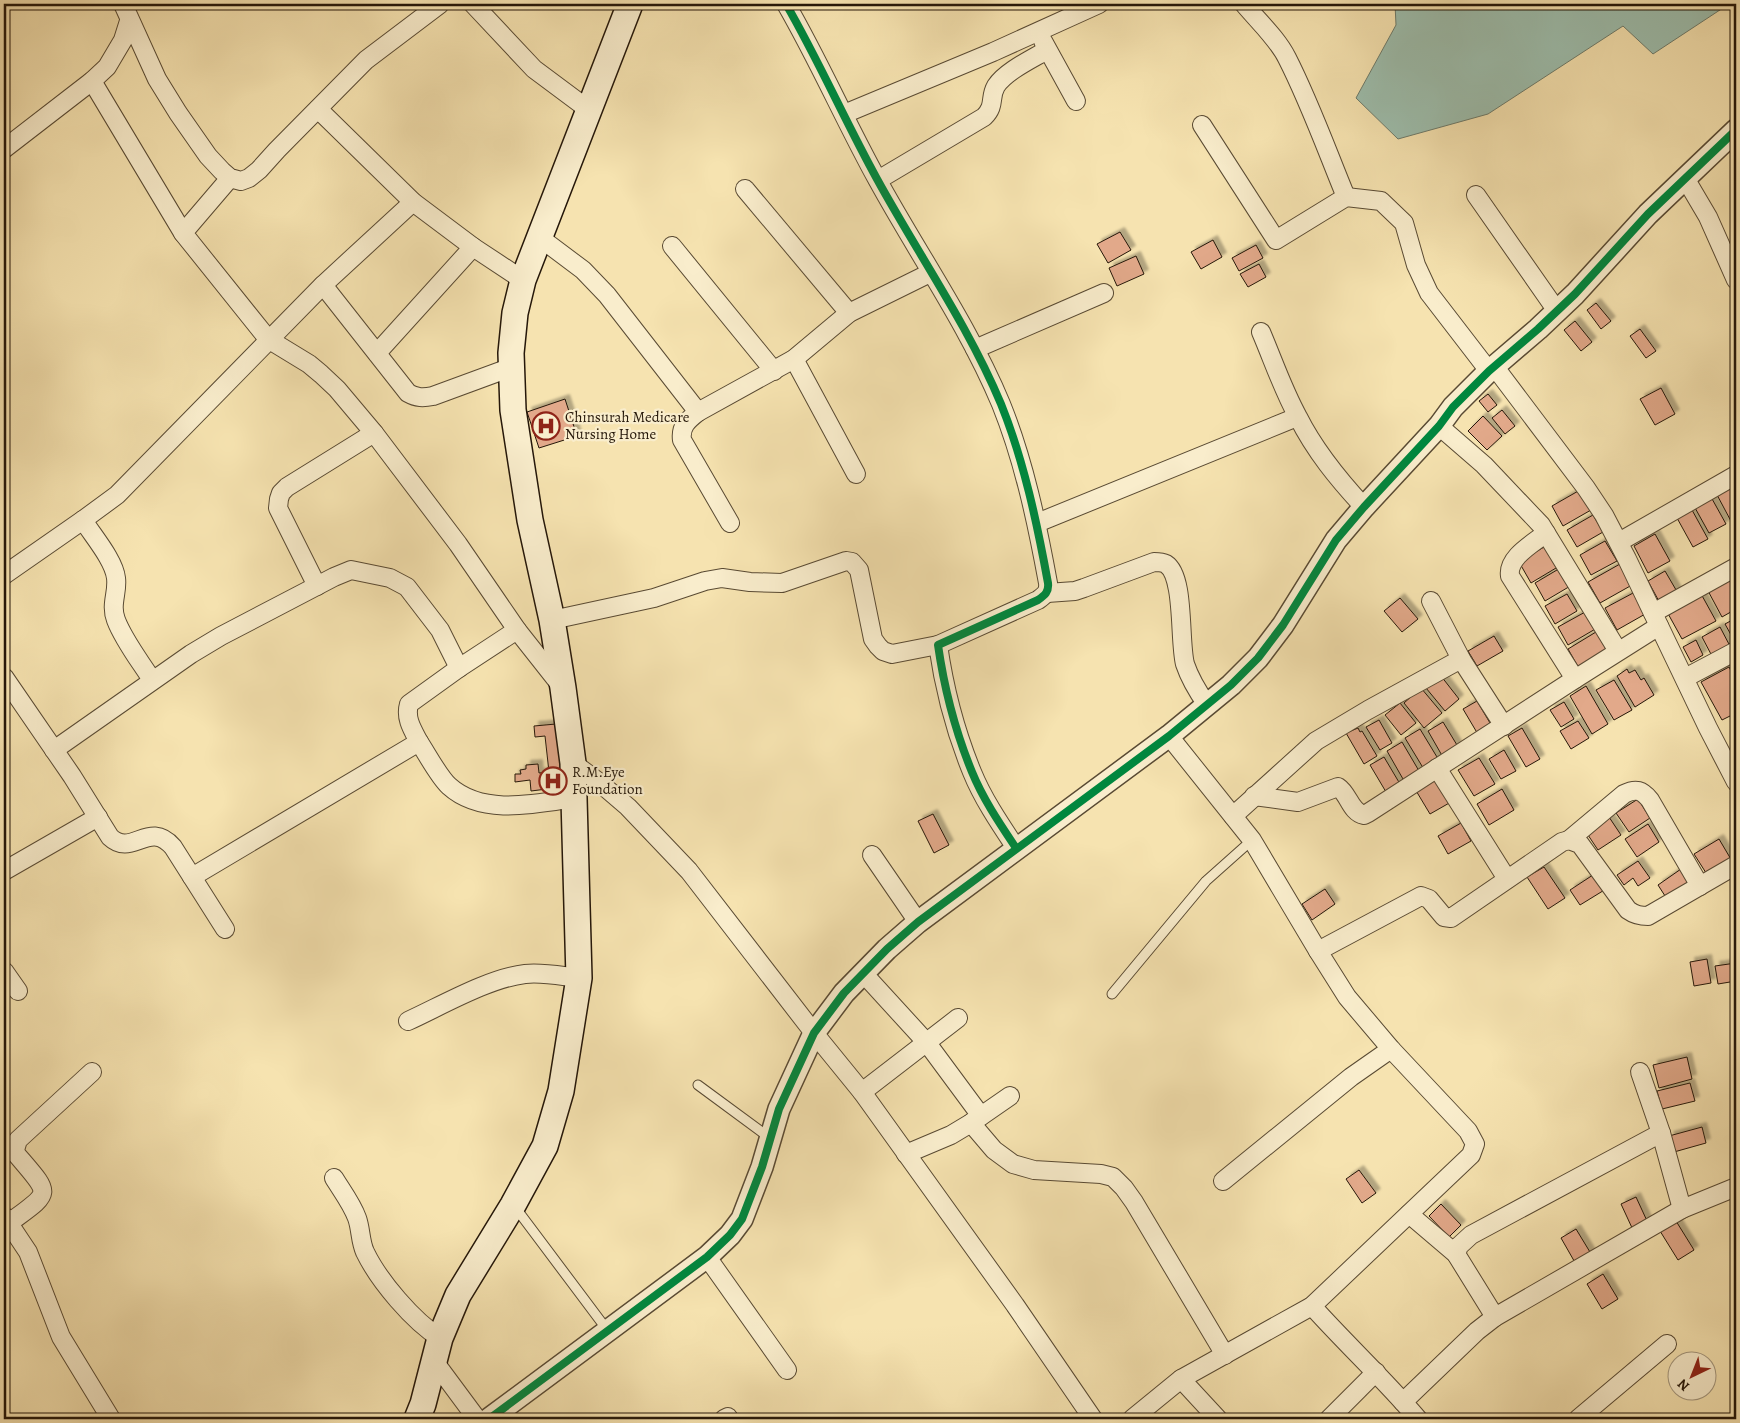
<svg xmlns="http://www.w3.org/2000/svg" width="1740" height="1423" viewBox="0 0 1740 1423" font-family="Alegreya,serif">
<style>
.water{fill:#9dbead;stroke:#6d7b6b}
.building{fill:#e2a98a;stroke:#251709;filter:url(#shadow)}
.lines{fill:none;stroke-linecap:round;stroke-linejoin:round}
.service-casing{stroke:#594a33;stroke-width:11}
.minor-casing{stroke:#594a33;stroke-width:20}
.tertiary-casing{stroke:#594a33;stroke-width:24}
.secondary-casing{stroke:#251709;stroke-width:28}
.service{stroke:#f9edcc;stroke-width:9}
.minor{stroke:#f9edcc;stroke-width:18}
.tertiary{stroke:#f9edcc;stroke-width:21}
.secondary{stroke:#f9edcc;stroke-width:25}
.cycleway-casing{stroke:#f9edcc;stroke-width:11}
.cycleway{stroke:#00873e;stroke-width:8}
.labels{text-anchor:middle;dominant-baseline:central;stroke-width:4.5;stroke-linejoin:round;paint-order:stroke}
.poi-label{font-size:15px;fill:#251709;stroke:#f9edcc;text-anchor:start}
</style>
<defs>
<filter id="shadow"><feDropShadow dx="4.5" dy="-4.5" stdDeviation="1" flood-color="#0004"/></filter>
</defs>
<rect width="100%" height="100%" fill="#f6e3b0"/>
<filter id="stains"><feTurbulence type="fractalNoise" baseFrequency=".004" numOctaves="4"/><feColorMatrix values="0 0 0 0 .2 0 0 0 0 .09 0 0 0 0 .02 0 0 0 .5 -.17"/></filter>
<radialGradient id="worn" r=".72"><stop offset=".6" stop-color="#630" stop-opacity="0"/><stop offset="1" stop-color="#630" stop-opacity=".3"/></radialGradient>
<path class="water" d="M1395,4h334l-76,50 -30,-28 -135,88 -90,25 -42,-41 40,-73z"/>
<g class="building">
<path d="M1120,232l11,18 -23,13 -11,-19z"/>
<path d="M1213,240l9,17 -21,12 -10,-17z"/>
<path d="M1256,245l7,13 -24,13 -7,-13z"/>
<path d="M1136,256l8,18 -27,12 -8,-18z"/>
<path d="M1259,264l7,13 -18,10 -8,-13z"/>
<path d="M1596,303l15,18 -10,8 -14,-19z"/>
<path d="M1575,321l17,21 -11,9 -17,-21z"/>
<path d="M1640,329l16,22 -10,7 -16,-22z"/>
<path d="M1661,388l14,26 -20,11 -15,-26z"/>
<path d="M1488,394l9,11 -9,7 -9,-11z"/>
<path d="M565,399l12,37 -38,12 -12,-36z"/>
<path d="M1502,410l13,16 -10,8 -13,-16z"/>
<path d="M1483,416l19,20 -15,14 -19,-19z"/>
<path d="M1735,483l1,3v35l-4,2 -16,-30z"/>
<path d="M1580,490l11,20 -28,16 -11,-20z"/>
<path d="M1711,497l15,27 -17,9 -15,-27z"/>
<path d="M1692,510l16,29 -15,8 -16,-29z"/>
<path d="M1593,515l10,17 -26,15 -10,-17z"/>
<path d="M1655,534l15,27 -22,12 -14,-27z"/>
<path d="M1605,541l12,20 -26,14 -11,-20z"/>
<path d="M1549,544l12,21 -30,18 -12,-21z"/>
<path d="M1620,564l12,21 -32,18 -12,-21z"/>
<path d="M1562,567l10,18 -27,16 -10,-18z"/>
<path d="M1665,571l14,24 -18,10 -13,-24z"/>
<path d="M1729,577l7,13v19l-14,8 -15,-28z"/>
<path d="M1635,592l12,21 -30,17 -12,-22z"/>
<path d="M1700,592l16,29 -34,18 -16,-29z"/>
<path d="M1567,594l10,17 -22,13 -10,-18z"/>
<path d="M1400,598l18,21 -16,13 -18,-21z"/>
<path d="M1587,611l10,17 -29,17 -10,-18z"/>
<path d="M1736,618v26l-11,-20z"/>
<path d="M1720,627l11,21 -18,10 -11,-21z"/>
<path d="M1596,632l13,22 -29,16 -12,-21z"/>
<path d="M1494,636l9,15 -26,15 -9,-15z"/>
<path d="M1696,640l7,15 -12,7 -8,-15z"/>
<path d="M1729,667l7,13v33l-14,7 -21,-38z"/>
<path d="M1627,669l2,4 6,-3 6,10 3,-2 10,17 -19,12 -18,-31z"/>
<path d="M1441,676l18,23 -14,12 -19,-23z"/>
<path d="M1614,680l18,30 -18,10 -18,-30z"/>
<path d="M1586,686l22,38 -16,10 -22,-38z"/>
<path d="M1421,688l21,25 -18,15 -20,-25z"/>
<path d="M1477,701l16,27 -14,8 -16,-27z"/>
<path d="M1564,702l10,17 -13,8 -11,-17z"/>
<path d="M1400,703l16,20 -15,12 -16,-20z"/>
<path d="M1379,720l13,23 -12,7 -14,-23z"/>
<path d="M1578,721l11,17 -18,11 -11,-18z"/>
<path d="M1443,722l17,28 -16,9 -16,-28z"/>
<path d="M556,724l7,63 -32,4 -1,-11 -15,2v-8h6l-1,-4 6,-1v-4l12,-1 1,9 10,-1 -4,-36 -10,1 -1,-11z"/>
<path d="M1358,728l2,4 2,-1 15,25 -13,8 -18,-31z"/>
<path d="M1522,728l18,31 -14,8 -18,-31z"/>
<path d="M1420,729l20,33 -15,9 -20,-33z"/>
<path d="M1402,742l20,34 -15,10 -20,-35z"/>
<path d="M1504,750l12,21 -15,8 -12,-20z"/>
<path d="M1384,757l19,32 -14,8 -19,-32z"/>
<path d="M1479,758l16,26 -21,12 -16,-26z"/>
<path d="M1436,776l15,26 -21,12 -15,-25z"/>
<path d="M1502,789l12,21 -25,15 -12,-21z"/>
<path d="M1638,799l12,19 -21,14 -13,-19z"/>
<path d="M933,814l16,31 -15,8 -16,-32z"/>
<path d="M1609,817l12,18 -23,15 -12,-18z"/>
<path d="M1461,823l10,18 -23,13 -10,-18z"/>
<path d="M1648,824l11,18 -22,15 -12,-18z"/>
<path d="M1719,839l13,22 -24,15 -14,-22z"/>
<path d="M1638,861l12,17 -12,8 -5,-8 -9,7 -7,-10z"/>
<path d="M1544,867l21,31 -17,11 -21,-32z"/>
<path d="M1681,869l10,14 -24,16 -9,-14z"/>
<path d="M1596,873l10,16 -26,16 -10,-15z"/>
<path d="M1325,889l10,15 -23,16 -10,-16z"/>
<path d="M1707,959l4,24 -17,3 -4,-24z"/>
<path d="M1736,963v18l-18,3 -3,-18z"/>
<path d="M1687,1057l5,22 -33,9 -6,-23z"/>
<path d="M1690,1083l5,18 -33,8 -5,-18z"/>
<path d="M1702,1127l4,16 -32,9 -5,-16z"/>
<path d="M1359,1170l17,23 -14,10 -16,-24z"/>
<path d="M1636,1197l12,26 -15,7 -12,-26z"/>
<path d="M1441,1204l20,21 -12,12 -20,-21z"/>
<path d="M1676,1221l18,29 -16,10 -18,-29z"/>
<path d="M1576,1229l17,28 -16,9 -16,-28z"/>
<path d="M1603,1274l15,25 -16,10 -15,-25z"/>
</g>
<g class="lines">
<g class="service-casing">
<g id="service">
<path d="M1112,994l94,-113 46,-41"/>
<path d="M698,1085l72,53"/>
<path d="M515,1207l93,124"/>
</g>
</g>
<g class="minor-casing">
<g id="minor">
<path d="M123,4l34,75 21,34 30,43 14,15 8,7 11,3 8,-3 10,-8 18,-20 89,-90 74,-56"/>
<path d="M473,4l61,65 55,41"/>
<path d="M786,4c33,57 59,117 91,175 41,75 91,146 124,225 23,57 36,119 47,179 1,9 -3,12 -10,17l-100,45c6,42 18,88 34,127 11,27 28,52 44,76"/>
<path d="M1244,4c14,17 33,34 43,54 23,45 40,93 59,139"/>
<path d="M1043,41l33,60"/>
<path d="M92,81l91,152"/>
<path d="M318,109l95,93 60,45 50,33"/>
<path d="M844,114l149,-62 106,-48"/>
<path d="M1202,125l74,115 70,-43 35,4 23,22 12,42 13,28 60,78"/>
<path d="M4,149l88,-68 15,-14 16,-27 6,-19"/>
<path d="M230,178l-47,55 85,106 41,25 12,10 16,15 37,44 84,111 59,86 45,57"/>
<path d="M1685,178l23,39 28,63"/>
<path d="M878,180l106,-63c12,-12 5,-19 12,-31 10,-15 36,-27 51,-36"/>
<path d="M745,189l104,124"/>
<path d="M1476,195l81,116"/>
<path d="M539,237l44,33 24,25 91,117 96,-53 55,-46 81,-40"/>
<path d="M672,246l102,125"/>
<path d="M323,285l85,108c9,5 15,5 25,3l79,-29"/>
<path d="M1261,332c12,28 22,58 37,85 17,34 40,62 66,90"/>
<path d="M975,349l129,-56"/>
<path d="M377,353l96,-106"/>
<path d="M794,359l62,115"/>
<path d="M1494,366l92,122 18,27 23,44 81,169 28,54"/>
<path d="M698,412c-10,8 -18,14 -16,28l48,83"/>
<path d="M1439,426l45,39 57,60 77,126"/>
<path d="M83,520c10,16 31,40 33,58 2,15 -6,26 0,42 8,21 24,41 36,60"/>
<path d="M1037,523l260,-106"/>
<path d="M1546,533c-12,10 -39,24 -36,43l65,103"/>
<path d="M1619,542l117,-67"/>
<path d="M4,575l79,-55 34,-25 206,-210 90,-83"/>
<path d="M317,586l-39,-78 1,-9 2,-6 6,-6 87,-54"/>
<path d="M1047,593l28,-2 9,-3 70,-26c4,0 8,0 12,2 19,12 13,77 19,100 5,15 13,28 22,41"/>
<path d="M1431,601l30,58 43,67"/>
<path d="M1653,613l83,-46"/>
<path d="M552,620l102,-22 51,-17 17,-3 28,4 32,1 64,-22 6,1 7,8 14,69 5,7 5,5 9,3 46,-9"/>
<path d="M4,677l68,99 38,61c22,21 39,-18 63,10l52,82"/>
<path d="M1685,678l51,-27"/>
<path d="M419,742c-7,-13 -14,-24 -10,-38l50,-36 58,-38"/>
<path d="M54,750l137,-96 30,-18 113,-59 17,-7 39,8 17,9 33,43 19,38"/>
<path d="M573,763l27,20 28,24 61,64 125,162 48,59 153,213 78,114"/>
<path d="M1437,768l70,111"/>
<path d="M1254,796l44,6 40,-15c11,7 12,25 26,28l4,-2 207,-134 84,-53"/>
<path d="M1233,816l83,-75 52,-31 93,-51"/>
<path d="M1569,840l55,-46c12,-6 18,-4 26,6l50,86"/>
<path d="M872,855l46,67"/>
<path d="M4,871l94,-54"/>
<path d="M192,877l227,-135c8,12 20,35 30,44 33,30 86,18 125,12"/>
<path d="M1318,951l103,-55 8,3 15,18 7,1 111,-76 7,-2 11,4 48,66c7,5 12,6 20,6l88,-51"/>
<path d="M4,971l14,20"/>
<path d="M863,973l64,70 54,73"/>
<path d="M408,1021c33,-15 81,-43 117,-47 18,-2 36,2 54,4"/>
<path d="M1640,1072l21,61 21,76"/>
<path d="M862,1092l96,-74"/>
<path d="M971,1123l23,27 19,14 21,6 67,4 12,3 11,11 10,14 91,153"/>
<path d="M906,1154l45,-19 20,-12 39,-27"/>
<path d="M334,1178c8,13 18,26 23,40 4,11 3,23 8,34 14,29 48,69 75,86"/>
<path d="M1223,1181l128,-104 40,-28"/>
<path d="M1409,1214l47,40 39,63"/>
<path d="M4,1216l24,36 33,85 50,82"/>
<path d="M9,1223c43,-32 43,-27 8,-68l-2,-5 3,-10 74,-68"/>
<path d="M1456,1254l3,-8 12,-11 190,-102"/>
<path d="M707,1257l80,113"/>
<path d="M1312,1306c35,39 73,74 106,113"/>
<path d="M434,1361l43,58"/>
<path d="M1181,1379l37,40"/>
<path d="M1403,1402l74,-71 18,-14 187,-108 54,-22"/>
<path d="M724,1419l4,-2"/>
<path d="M1132,1419l49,-40 131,-73 159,-151 4,-11 -7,-13 -77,-82 -44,-52 -29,-46 -66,-111 -83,-104"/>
<path d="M1329,1419l47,-47"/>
<path d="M1578,1419l89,-75"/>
</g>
</g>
<g class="tertiary-casing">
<path id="tertiary" d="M489,1419l218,-162 23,-22 12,-16 20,-52 17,-58 35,-76 30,-40 43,-44 31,-27 251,-186 62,-51 27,-27 25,-33 53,-85 28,-33 75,-81 14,-19 36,-36 49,-42 37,-35 73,-80 88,-84"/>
</g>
<g class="secondary-casing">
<path id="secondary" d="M417,1419l6,-15 17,-66 18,-43 55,-90 32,-59 16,-55 18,-113 -6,-215 -10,-75 -11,-68 -22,-100 -17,-110 -2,-57 4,-40 8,-33 107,-276"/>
</g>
<use href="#service" class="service"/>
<use href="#minor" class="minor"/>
<use href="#tertiary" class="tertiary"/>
<use href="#secondary" class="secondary"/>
<g class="cycleway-casing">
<g id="cycleway">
<path d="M786,4c33,57 59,117 91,175 41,75 91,146 124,225 23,57 36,119 47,179 1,9 -3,12 -10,17l-100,45c6,42 18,88 34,127 11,27 28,52 44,76"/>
<path d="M489,1419l218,-162 23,-22 12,-16 20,-52 17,-58 35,-76 30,-40 43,-44 31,-27 251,-186 62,-51 27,-27 25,-33 53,-85 28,-33 75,-81 14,-19 36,-36 49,-42 37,-35 73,-80 88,-84"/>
</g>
</g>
<use href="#cycleway" class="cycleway"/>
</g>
<defs>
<g id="hospital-ring" transform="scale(1.4375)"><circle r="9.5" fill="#f9edcc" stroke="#8f2418" stroke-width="1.5"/><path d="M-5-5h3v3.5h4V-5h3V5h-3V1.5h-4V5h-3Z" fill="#8f2418"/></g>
</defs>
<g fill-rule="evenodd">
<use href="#hospital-ring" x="546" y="426"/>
<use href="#hospital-ring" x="553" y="781"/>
</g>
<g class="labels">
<g class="poi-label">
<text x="565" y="417">Chinsurah Medicare<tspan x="565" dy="17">Nursing Home</tspan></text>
<text x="572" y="772">R.M.Eye<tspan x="572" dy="17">Foundation</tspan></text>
</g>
</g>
<rect width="1740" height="1423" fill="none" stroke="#f6e3b0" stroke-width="20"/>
<rect x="5" y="5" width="1730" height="1413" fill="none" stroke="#251709" stroke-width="2.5"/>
<rect x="10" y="10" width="1720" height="1403" fill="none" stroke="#251709"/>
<g transform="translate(1692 1376) rotate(223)"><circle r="24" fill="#f9edcc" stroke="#a4977e"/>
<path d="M0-4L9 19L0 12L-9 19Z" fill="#8f2418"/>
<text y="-8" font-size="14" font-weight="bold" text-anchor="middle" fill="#251709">N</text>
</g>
<rect width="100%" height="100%" filter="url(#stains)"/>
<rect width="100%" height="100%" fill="url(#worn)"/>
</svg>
